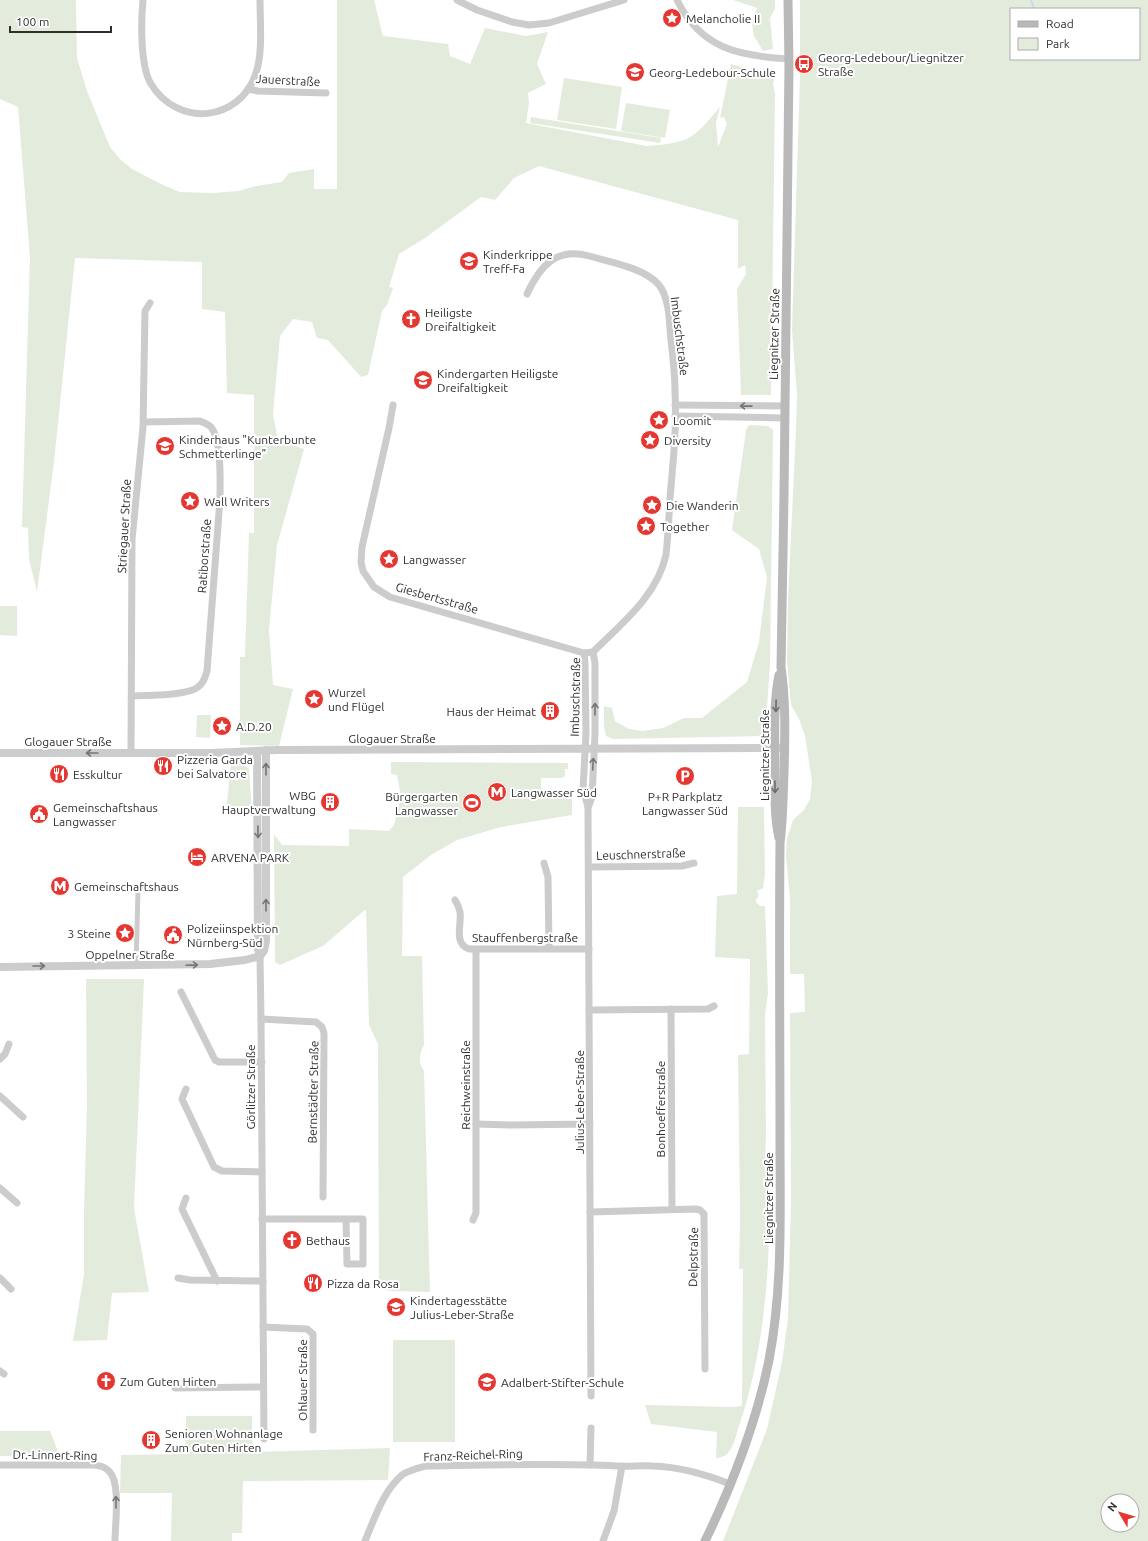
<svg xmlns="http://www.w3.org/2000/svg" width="1148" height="1541" viewBox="0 0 1148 1541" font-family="Ubuntu,sans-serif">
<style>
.green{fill:#e3ecdc;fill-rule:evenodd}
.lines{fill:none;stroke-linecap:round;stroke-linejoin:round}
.stream{stroke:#c9daec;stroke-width:2}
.pedestrian{stroke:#ccc;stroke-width:5}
.minor{stroke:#ccc;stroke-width:7}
.tertiary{stroke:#ccc;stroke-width:8}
.secondary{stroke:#b9b9b9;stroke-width:9}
.oneway{stroke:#767676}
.oneway2{stroke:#6d6d6d}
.labels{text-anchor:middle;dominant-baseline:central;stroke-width:4;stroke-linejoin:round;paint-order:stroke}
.poi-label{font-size:12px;fill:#2f2f2f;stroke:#fff;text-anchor:start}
.street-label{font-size:12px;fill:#2f2f2f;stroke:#fff}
</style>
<rect width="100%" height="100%" fill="#fff"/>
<g class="green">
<path d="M0,0h76l1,58 10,33 23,56 10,12 12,10 33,17 15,6 33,1 25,-2 18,-5 26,-4 7,-9 25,-4v20h23v-189h37l9,36 65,8 2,12 20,8 15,-36 41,8 22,-4 -11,32 9,20 -18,9 1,10 -3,20 121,23c12,-1 25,-2 37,-6 14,-5 27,-23 36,-33l-4,16 2,24 9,-23 -3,-7 -4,1 11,-54 44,13 -2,7 2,10 -4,301h-30l-4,-106 9,-15 -1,-9 -7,4v-49l-199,-54 -25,12 -19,22 -14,-3 -56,41 -26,16 -10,33 4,1 -6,17 -5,6 -14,64 -7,2 -33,-37 -11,-2 -5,-16 -19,-3 -13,17 -7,78 5,26 26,9 -27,96 -8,85 4,55 20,4 -14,57 -39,-1v-88h5l4,-124h5v-138l-27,-2 -2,-81 -23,-3v-47l-127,-4 -21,204 -17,130 -8,-33 -1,-31 -6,-1 8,-270 -12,-150 -18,-8z"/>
<path d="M733,0h42v9l-5,9 3,31 -10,2 -9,-15 -2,-12 5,-16z"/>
<path d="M800,0h348v1541h-425l44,-112 15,-67 6,-43 3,-118 -1,-188 15,-1 -1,-38h-14v-76l-4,-42 1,-17 6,-19 11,-10 6,-11 2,-18 -7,-45 -6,-17 -8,-14 -4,-44 1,-61 8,-171 1,-34 -5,-65 8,-253zM1011,9h128v50h-128zM1108,1501h24v24h-24z"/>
<path d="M564,78l58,9 -6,42 -59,-9z"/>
<path d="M626,103l44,7 -5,28 -44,-7z"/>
<path d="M531,117l130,21 -1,5 -130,-20z"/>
<path d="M749,425l19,1 5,4 -3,235 -5,71 -152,3 -7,-3 -2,-10v-20l8,2 3,13 14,8 14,2 20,-3 21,-10h18l45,-36 12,-40 8,-65 -8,-28 -27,-19 14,-100z"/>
<path d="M0,606h17v30l-17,-1z"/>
<path d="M197,715h14l-1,23 -14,-1z"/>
<path d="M391,762l177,1v6h-3v7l-3,2h-21v16h31v21l-71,12 -44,13 -26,15 -28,22 -1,79h20l2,89c-5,9 -6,19 0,26l6,221 -40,-1 -11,-3 -1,-244 -9,-19 -3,-116 -43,37 -43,19 -5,-3 -1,-128 8,11 67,1v-17l40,2 5,-6 7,-28 -4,-22 -6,-1z"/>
<path d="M231,763l11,1 7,5 3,44 -26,-1z"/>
<path d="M738,807h26l1,68 -2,13 -6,3 2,5 -3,3v3l4,4h5l3,87 -3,22 1,122c-2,25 2,50 3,76 1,67 -8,150 -30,213 -3,9 -5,21 -12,28 -3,3 -7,3 -11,5l1,-27 -66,-8 -6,-19 88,2 9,-1 1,-137h-4l1,-53 -2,-161 11,-1 1,-95 -35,-2 2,-61 20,-2z"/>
<path d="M86,979h58l-10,229 15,84 -37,1 -5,47 -34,1 11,-67v-63l3,-106z"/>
<rect x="393" y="1340" width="62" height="102"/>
<path d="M186,1416h66v36l138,-4 -2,32 -145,1 -1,52h-10v8h-61l1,-48h-52l1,-38 64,-1z"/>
<path d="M0,1431h50l10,26 -60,-1z"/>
</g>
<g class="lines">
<path class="stream" d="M1031,0l3,9"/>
<path class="pedestrian" d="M136,966l2,-76"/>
<g class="minor">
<path d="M143,0c-2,21 -3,66 8,84 27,44 89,38 105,-11 7,-20 4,-52 4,-73"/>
<path d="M457,0l20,10 35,12 17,3 20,-2 75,-23"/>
<path d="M677,0c24,49 62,56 112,59"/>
<path d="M248,89l10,2 68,2"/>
<path d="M393,405l-4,23 -27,119 -1,15 2,9 11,16 16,10 194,56 9,-1c29,-29 64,-56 73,-97 2,-19 3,-38 4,-57 3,-35 7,-71 5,-106 0,-17 -2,-35 -4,-52 -2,-17 -1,-41 -12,-55 -14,-17 -49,-23 -70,-29 -33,-9 -49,10 -62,38"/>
<path d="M675,405l110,1"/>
<path d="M675,416l110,2"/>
<path d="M584,653l1,10 1,71 -3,55 5,18"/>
<path d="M133,696c15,-1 55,0 65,-9 6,-4 7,-10 9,-16l13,-172c0,-17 2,-58 -9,-72 -3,-3 -7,-4 -11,-6l-56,1"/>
<path d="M131,753l1,-213 11,-113 2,-116 5,-8"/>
<path d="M544,863l4,14 1,71"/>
<path d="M589,867l93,-1 12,-3"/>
<path d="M455,900c2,3 4,8 5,12 2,13 -7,31 9,37h120"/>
<path d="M260,956l1,63 3,420"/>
<path d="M181,992l34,68 4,2h43"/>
<path d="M671,1009l1,200"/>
<path d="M589,1010l119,-1 6,-3"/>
<path d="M261,1019l55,3 6,5 2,6 -1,164"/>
<path d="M0,1059l5,-5 4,-10"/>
<path d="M186,1089l-4,10 32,68 8,4 40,1"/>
<path d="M0,1096l23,21"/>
<path d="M476,1124l35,1 79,-1"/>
<path d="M0,1188l17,15"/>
<path d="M186,1198l-4,11 35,72"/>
<path d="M590,1212l106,-3 4,1 4,4 1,155"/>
<path d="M262,1219h101v45h-16l-1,-45"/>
<path d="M473,1220l3,-7v-263"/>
<path d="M0,1278l11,11"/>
<path d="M178,1278l12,2 73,1"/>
<path d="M263,1327l44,2 6,5v96"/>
<path d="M0,1371l4,3"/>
<path d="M175,1388l88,-1"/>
<path d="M591,1396l-3,-588 4,-11 3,-63v-71l-2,-11"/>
<path d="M0,1465h92c7,0 12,1 17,6 12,12 6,53 6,70"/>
<path d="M590,1465l1,-37"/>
<path d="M365,1541c9,-21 18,-50 37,-66 7,-5 16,-7 24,-9 63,-1 127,-3 191,0 12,1 24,-1 36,0 27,1 52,8 77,18"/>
<path d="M603,1541l11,-30 8,-45"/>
</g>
<g class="tertiary">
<path d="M257,751l1,198 2,7"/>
<path d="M0,753h211l66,-3 504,-2"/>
<path d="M0,967l210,-3 35,-4 15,-4 4,-5 2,-10v-191"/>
</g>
<g class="secondary">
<path d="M779,838c-5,-23 -4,-47 -4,-70 0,-31 -2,-63 4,-93"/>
<path d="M705,1541c27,-55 52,-121 64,-181 14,-73 11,-147 11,-221 0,-98 -1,-197 0,-296 3,-23 3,-47 4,-71 1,-35 2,-70 -3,-105l3,-172 5,-430 -1,-65"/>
</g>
</g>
<defs><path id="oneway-shaft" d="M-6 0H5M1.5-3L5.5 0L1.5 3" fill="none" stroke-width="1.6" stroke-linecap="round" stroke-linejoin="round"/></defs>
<g class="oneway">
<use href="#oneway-shaft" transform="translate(746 406) rotate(-179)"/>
<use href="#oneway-shaft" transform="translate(595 709) rotate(-90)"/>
<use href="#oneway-shaft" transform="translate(92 753) rotate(180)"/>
<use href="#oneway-shaft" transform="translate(593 764) rotate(-87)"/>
<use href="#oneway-shaft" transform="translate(266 769) rotate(-90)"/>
<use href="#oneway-shaft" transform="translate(258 832) rotate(89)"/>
<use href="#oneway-shaft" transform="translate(266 905) rotate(-90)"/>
<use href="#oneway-shaft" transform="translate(192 965) rotate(-2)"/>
<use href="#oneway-shaft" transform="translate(39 966)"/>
<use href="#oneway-shaft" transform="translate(116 1502) rotate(-90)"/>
</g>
<g class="oneway2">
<use href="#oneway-shaft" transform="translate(776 706) rotate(91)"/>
<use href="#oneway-shaft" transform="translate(775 787) rotate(90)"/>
</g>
<defs>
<g id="sight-disc" transform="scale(1)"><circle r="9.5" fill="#e53731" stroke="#fff"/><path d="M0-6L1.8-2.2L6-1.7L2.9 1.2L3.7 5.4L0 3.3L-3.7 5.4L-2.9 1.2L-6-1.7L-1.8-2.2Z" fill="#fff"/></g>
<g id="bus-disc" transform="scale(1)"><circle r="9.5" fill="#e53731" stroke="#fff"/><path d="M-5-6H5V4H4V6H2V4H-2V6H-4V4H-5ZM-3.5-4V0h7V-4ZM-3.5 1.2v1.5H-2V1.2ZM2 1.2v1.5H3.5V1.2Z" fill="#fff"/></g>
<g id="school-disc" transform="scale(1)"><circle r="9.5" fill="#e53731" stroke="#fff"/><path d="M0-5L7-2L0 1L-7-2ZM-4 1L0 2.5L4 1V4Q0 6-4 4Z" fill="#fff"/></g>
<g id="church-disc" transform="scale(1)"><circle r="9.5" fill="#e53731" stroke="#fff"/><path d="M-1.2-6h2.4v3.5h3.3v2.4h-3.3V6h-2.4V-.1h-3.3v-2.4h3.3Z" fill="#fff"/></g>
<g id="building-disc" transform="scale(1)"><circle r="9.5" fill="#e53731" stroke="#fff"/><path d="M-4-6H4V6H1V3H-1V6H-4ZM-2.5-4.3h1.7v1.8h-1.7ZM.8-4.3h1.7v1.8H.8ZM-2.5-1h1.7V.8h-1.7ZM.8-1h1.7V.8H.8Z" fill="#fff"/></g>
<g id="restaurant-disc" transform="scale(1)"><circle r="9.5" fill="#e53731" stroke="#fff"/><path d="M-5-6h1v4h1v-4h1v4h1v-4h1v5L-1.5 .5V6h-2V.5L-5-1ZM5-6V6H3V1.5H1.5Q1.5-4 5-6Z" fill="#fff"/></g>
<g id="parking-disc" transform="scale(1)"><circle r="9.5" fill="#e53731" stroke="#fff"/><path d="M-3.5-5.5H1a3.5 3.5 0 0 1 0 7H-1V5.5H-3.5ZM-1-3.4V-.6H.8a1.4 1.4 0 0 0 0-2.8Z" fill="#fff"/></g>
<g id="metro-disc" transform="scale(1)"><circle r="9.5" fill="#e53731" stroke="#fff"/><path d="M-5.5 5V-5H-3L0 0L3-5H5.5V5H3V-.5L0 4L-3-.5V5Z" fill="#fff"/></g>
<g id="stadium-disc" transform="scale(1)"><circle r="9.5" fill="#e53731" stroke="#fff"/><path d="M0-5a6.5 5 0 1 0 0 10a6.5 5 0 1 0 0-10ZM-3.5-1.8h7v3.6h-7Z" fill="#fff"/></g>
<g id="civic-disc" transform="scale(1)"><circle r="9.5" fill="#e53731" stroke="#fff"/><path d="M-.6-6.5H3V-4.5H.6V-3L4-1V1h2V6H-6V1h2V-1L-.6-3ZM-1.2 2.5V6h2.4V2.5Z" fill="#fff"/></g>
<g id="hotel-disc" transform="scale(1)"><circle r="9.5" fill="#e53731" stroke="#fff"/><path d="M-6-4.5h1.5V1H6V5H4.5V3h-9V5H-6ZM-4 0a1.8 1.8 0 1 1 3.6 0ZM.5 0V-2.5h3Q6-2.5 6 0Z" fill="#fff"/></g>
</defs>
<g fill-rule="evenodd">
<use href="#sight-disc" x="672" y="18"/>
<use href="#bus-disc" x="804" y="64"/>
<use href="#school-disc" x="635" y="72"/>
<use href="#school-disc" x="469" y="261"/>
<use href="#church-disc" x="411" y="319"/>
<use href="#school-disc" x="423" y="380"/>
<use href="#sight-disc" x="659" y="420"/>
<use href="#sight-disc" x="650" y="440"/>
<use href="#school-disc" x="165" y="446"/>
<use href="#sight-disc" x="190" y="501"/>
<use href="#sight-disc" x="652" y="505"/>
<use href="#sight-disc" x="646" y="526"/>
<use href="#sight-disc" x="389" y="559"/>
<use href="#sight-disc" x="314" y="699"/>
<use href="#building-disc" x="550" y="711"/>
<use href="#sight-disc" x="222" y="726"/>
<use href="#restaurant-disc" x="163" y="766"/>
<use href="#restaurant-disc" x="59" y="774"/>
<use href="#parking-disc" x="685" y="776"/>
<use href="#metro-disc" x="497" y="792"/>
<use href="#building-disc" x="330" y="802"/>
<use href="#stadium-disc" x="472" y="803"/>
<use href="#civic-disc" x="39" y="814"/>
<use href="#hotel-disc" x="197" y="857"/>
<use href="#metro-disc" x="60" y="886"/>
<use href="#sight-disc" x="125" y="933"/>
<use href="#civic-disc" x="173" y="935"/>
<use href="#church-disc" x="292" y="1240"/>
<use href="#restaurant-disc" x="313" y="1283"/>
<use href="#school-disc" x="396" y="1307"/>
<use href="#church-disc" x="106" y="1381"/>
<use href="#school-disc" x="487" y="1382"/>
<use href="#building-disc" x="151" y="1440"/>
</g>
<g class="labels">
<g class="poi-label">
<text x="686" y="18">Melancholie II</text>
<text x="818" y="57">Georg-Ledebour/Liegnitzer<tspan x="818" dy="14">Straße</tspan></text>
<text x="649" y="72">Georg-Ledebour-Schule</text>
<text x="483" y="254">Kinderkrippe<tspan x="483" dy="14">Treff-Fa</tspan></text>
<text x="425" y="312">Heiligste<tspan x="425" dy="14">Dreifaltigkeit</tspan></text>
<text x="437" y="373">Kindergarten Heiligste<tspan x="437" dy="14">Dreifaltigkeit</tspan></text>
<text x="673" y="420">Loomit</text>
<text x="179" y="439">Kinderhaus "Kunterbunte<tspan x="179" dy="14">Schmetterlinge"</tspan></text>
<text x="664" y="440">Diversity</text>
<text x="204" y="501">Wall Writers</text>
<text x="666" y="505">Die Wanderin</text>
<text x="660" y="526">Together</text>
<text x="403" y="559">Langwasser</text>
<text x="328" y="692">Wurzel<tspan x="328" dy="14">und Flügel</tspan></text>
<text x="536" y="711" text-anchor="end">Haus der Heimat</text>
<text x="236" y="726">A.D.20</text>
<text x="177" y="759">Pizzeria Garda<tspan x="177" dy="14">bei Salvatore</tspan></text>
<text x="73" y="774">Esskultur</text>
<text x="511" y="792">Langwasser Süd</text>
<text x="316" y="795" text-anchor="end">WBG<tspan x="316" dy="14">Hauptverwaltung</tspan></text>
<text x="458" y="796" text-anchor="end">Bürgergarten<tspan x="458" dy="14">Langwasser</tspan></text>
<text x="685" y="796" text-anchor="middle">P+R Parkplatz<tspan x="685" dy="14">Langwasser Süd</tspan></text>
<text x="53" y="807">Gemeinschaftshaus<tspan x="53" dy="14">Langwasser</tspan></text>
<text x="211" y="857">ARVENA PARK</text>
<text x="74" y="886">Gemeinschaftshaus</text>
<text x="187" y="928">Polizeiinspektion<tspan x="187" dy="14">Nürnberg-Süd</tspan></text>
<text x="111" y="933" text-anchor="end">3 Steine</text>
<text x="306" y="1240">Bethaus</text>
<text x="327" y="1283">Pizza da Rosa</text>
<text x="410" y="1300">Kindertagesstätte<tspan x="410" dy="14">Julius-Leber-Straße</tspan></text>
<text x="120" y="1381">Zum Guten Hirten</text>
<text x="501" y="1382">Adalbert-Stifter-Schule</text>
<text x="165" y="1433">Senioren Wohnanlage<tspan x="165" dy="14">Zum Guten Hirten</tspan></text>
</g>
<g class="street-label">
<text transform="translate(288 80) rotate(3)">Jauerstraße</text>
<text transform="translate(774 334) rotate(-89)">Liegnitzer Straße</text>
<text transform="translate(680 336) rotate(83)">Imbuschstraße</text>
<text transform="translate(124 526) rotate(-87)">Striegauer Straße</text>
<text transform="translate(204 556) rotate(-86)">Ratiborstraße</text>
<text transform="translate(437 598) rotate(16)">Giesbertsstraße</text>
<text transform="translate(575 697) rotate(-89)">Imbuschstraße</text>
<text x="392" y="738">Glogauer Straße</text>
<text x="68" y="741">Glogauer Straße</text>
<text transform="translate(764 755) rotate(-90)">Liegnitzer Straße</text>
<text transform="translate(641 854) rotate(-2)">Leuschnerstraße</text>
<text x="525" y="937">Stauffenbergstraße</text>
<text x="130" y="954">Oppelner Straße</text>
<text transform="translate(465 1085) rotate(-90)">Reichweinstraße</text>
<text transform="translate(250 1087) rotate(-90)">Görlitzer Straße</text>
<text transform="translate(313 1092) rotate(-89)">Bernstädter Straße</text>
<text transform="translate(579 1102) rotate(-90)">Julius-Leber-Straße</text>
<text transform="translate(660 1109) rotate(-90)">Bonhoefferstraße</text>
<text transform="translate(768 1198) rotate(-90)">Liegnitzer Straße</text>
<text transform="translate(693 1257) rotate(-89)">Delpstraße</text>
<text transform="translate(302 1380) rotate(-90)">Ohlauer Straße</text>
<text transform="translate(55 1455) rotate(1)">Dr.-Linnert-Ring</text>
<text transform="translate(473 1455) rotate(-2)">Franz-Reichel-Ring</text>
</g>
</g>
<rect x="1010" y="8" width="130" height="52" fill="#ffffff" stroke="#acacac"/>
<rect x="1018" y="21" width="20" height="6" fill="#b9b9b9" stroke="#acacac"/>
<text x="1046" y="28" font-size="12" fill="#2f2f2f">Road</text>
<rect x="1018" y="38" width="20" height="12" fill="#e3ecdc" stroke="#acacac"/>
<text x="1046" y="48" font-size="12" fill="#2f2f2f">Park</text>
<g transform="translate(1120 1513) rotate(308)"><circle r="19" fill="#ffffff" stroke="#acacac"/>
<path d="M0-3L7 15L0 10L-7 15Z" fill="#e53731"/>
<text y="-6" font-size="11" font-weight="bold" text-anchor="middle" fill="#2f2f2f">N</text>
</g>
<path d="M10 26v6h101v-6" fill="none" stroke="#2f2f2f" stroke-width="2"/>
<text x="16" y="26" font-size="12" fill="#2f2f2f" stroke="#ffffff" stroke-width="3" paint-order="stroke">100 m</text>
</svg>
